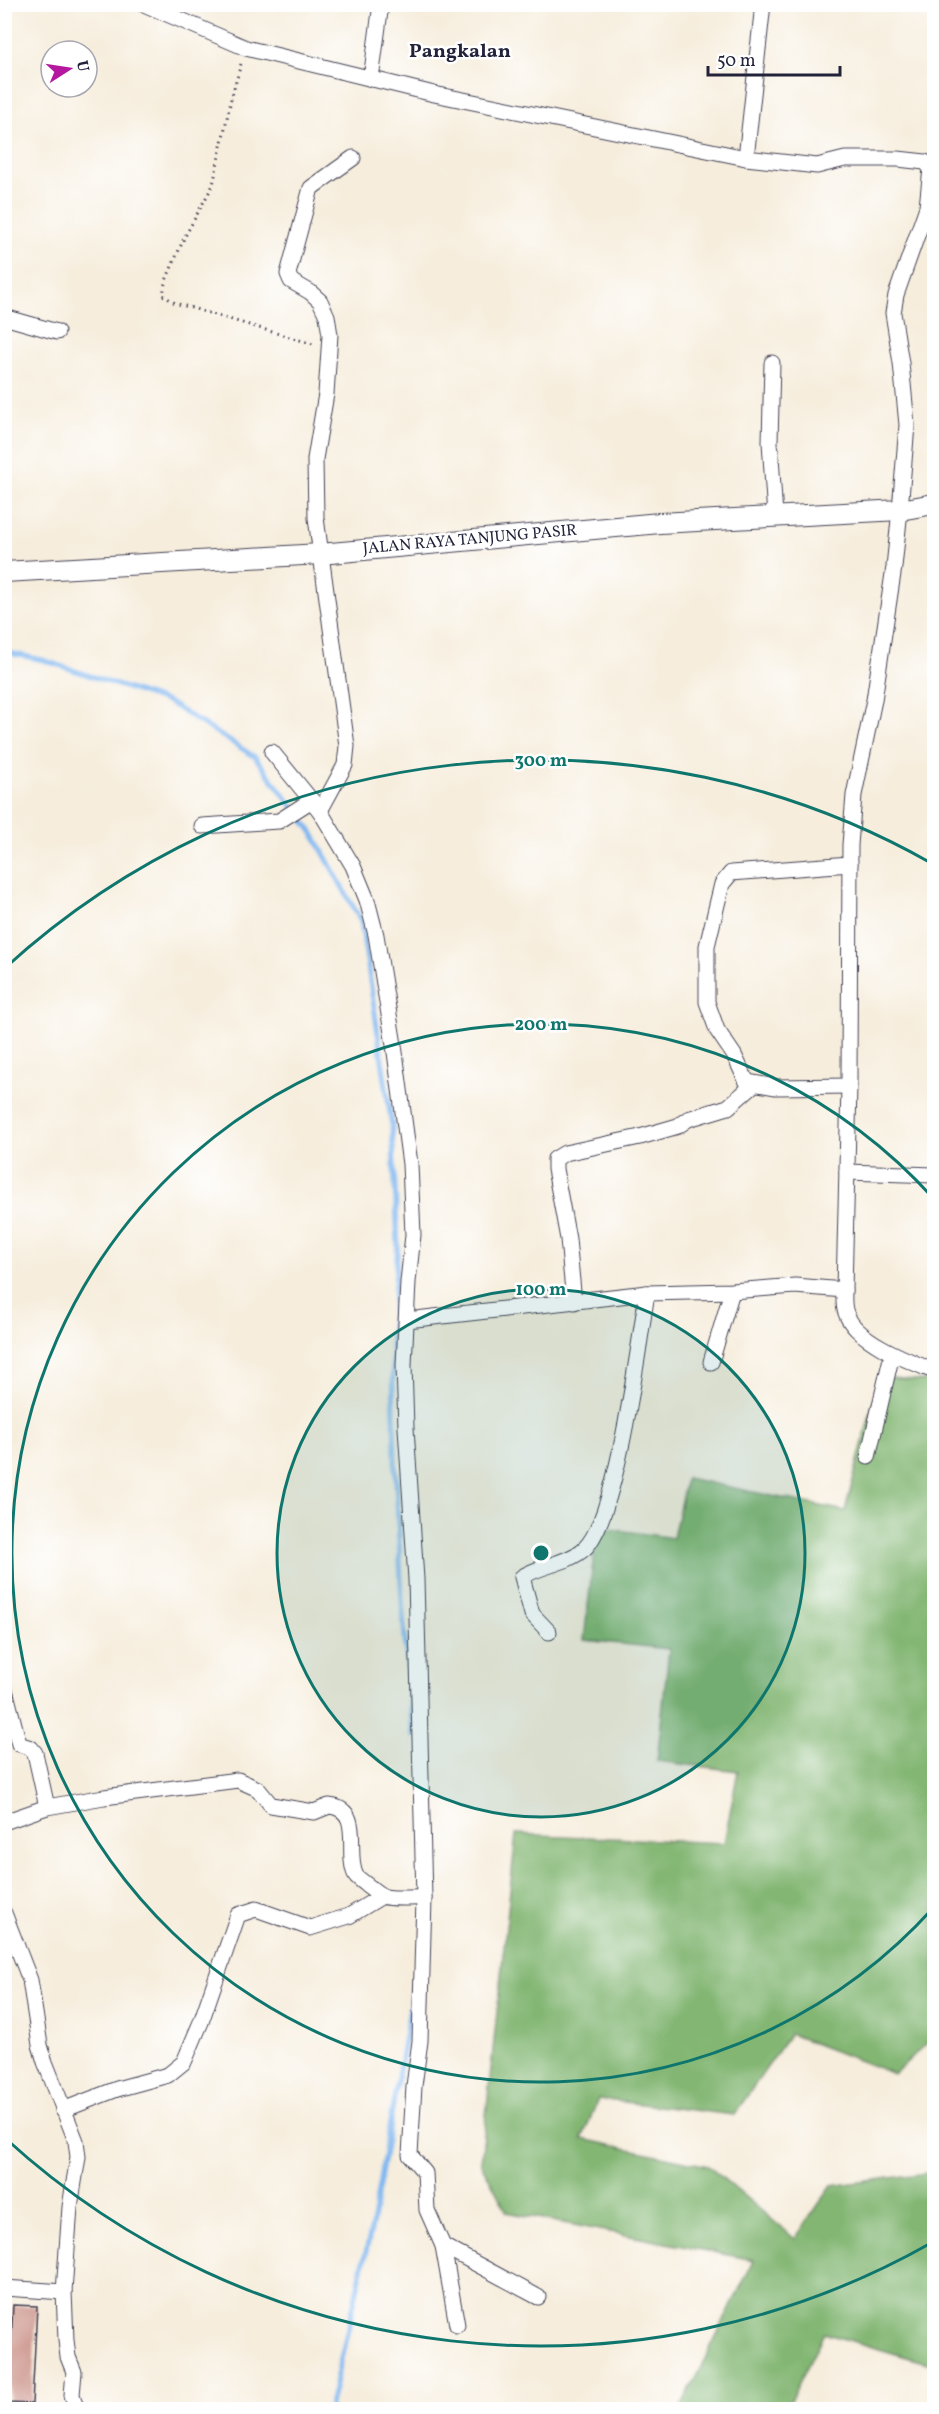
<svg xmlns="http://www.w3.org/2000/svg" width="939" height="2414" viewBox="0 0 939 2414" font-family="Vollkorn,serif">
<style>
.forest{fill:#82b672;stroke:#526c56;stroke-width:1.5}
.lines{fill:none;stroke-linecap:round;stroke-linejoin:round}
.stream{stroke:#81b8f0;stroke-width:5}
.building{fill:#ce9990}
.minor-casing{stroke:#424053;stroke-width:17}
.tertiary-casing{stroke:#424053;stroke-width:22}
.path{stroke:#424053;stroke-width:3;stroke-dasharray:1.5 4.5;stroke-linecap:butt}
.minor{stroke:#fff;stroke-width:15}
.tertiary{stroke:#fff;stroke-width:20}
.ring{fill:none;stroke:#0f766e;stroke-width:3}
.labels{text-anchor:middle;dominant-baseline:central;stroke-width:5;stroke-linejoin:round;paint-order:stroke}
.street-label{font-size:16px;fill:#22223b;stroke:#fff}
.quarter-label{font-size:20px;font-weight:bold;fill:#22223b;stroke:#fff}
.centre{fill:#0f766e;stroke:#fff;stroke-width:3}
.ring-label{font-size:18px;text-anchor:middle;font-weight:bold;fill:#0f766e;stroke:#fff;stroke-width:5;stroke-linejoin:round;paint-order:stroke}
</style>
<rect width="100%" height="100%" fill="#fff"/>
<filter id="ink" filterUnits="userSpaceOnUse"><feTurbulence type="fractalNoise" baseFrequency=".0167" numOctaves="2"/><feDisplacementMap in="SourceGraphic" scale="12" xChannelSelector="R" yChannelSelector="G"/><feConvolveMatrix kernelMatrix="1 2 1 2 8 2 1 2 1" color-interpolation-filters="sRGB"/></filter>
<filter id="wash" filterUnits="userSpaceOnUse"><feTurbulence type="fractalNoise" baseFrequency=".008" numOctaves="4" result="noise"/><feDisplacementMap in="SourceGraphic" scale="24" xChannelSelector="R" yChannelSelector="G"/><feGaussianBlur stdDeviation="1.35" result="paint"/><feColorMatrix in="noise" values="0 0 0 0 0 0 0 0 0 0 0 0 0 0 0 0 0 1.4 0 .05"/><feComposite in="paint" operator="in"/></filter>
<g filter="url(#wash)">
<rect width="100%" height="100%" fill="#f6eddc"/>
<path class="forest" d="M880,1377l46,4 8,18v638l-40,37 -104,-40 -56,81 -136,-16 -16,40 126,27 87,73 36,-53 103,-14v193l-110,-32 -38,76h-106l74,-149 -247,-48 -26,-49 35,-329 208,9 14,-72 -81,-10 12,-112 -85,-9 13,-113 76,11 13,-60 159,33z"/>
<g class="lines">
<g class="stream">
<path d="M4,652l39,8 125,42 87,55 57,75 49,89 31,205 6,118 -6,86 3,129 7,143 11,134"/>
<path d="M329,2410l43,-184 43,-247"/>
</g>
</g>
<g id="blocks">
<path class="building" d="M13,2305l24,1 -5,98 -24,-1z"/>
</g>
</g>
<g filter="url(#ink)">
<use href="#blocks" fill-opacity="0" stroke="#424053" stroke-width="1.5"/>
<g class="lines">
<g class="minor-casing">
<g id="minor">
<path d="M144,4l102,44 188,46 312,64 71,8 28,-7h53l27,3 6,6 -4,39 -31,88 -3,18 8,50 6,62 -7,85 -6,57 -20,133 -20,95 -4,50 -1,241 -5,204c0,8 -1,16 2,23 9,28 63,48 88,58"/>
<path d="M371,79l10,-75"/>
<path d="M746,158l17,-154"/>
<path d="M4,317l53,15"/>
<path d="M772,363l-2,79 5,74"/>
<path d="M272,752l48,59 33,55 14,34 9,35 18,110 16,119 3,71 -5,47 -4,83 2,63 10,151 8,319 -4,143 -6,45 -4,69 15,18 2,37 16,36 14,79"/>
<path d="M320,811l25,-46 2,-19 -31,-228 -1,-59 11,-65 4,-59 -3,-19 -7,-15 -10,-9 -19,-11 -3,-7 23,-86 42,-30"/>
<path d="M202,826l77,-5 33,-21"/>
<path d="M849,1086l-73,1 -29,-5 -13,-27 -17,-25 -10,-28v-56l15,-62 9,-11 119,-9"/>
<path d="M847,1172l87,3"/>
<path d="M574,1302l-6,-63 -13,-70v-10l10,-6 75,-16 38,-11 10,-7 40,-12 25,-22"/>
<path d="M407,1320l240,-27 85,-2 63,-5 49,4"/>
<path d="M711,1362l21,-71"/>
<path d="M868,1457l24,-103"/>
<path d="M549,1632l-17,-18 -10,-37c18,-12 45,-13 62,-28 33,-29 55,-206 63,-256"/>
<path d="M4,1686l15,58 12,4 4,5 12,54"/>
<path d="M4,1822l43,-15 57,-10 134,-17 20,9 13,16 43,7 15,-6c36,3 15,48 27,70 1,2 23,18 26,20 11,4 30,1 42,2"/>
<path d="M4,1913l26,67 10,65 5,17 31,79 2,16 -8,50 -6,85 2,48 2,17 6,15 -2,23 5,15"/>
<path d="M63,2110l54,-21 51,-14 16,-13 17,-40 37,-107 18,-6 54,19 39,-12 33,-20"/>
<path d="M443,2246l95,51"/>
<path d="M4,2288l60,4"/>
</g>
</g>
<g class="tertiary-casing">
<path id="tertiary" d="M4,572l316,-18 340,-31 240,-13 34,-6"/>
</g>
<path class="path" d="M241,64l-10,35 -18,86 -29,53 -19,45 -2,12 12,8 138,41"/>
<use href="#minor" class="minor"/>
<use href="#tertiary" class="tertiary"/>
</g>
</g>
<circle cx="541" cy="1553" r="264" fill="#0f766e" fill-opacity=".12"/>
<g class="ring">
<circle cx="541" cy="1553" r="264"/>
<path d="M934 1907A529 529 0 1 1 934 1199"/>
<path d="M931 2243A793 793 0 0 1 5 2138M5 968A793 793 0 0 1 931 863"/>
</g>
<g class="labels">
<g class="street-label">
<text transform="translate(470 540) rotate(-5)">JALAN RAYA TANJUNG PASIR</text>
</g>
<g class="quarter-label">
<text x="460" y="52">Pangkalan</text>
</g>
</g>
<circle cx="541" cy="1553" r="9" class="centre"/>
<g class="ring-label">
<text x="541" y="766">300 m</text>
<text x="541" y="1030">200 m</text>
<text x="541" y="1295">100 m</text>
</g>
<rect width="939" height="2414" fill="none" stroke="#fff" stroke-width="24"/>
<g transform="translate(69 69) rotate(78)"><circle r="28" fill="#ffffff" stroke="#a7a7b1" stroke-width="1.5"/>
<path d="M0-4.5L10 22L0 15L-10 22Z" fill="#b5179e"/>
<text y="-9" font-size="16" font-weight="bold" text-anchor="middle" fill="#22223b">U</text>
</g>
<path d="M708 66v9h132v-9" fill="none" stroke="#22223b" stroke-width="3"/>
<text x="717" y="66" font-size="18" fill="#22223b" stroke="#ffffff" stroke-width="4.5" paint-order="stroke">50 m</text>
</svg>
